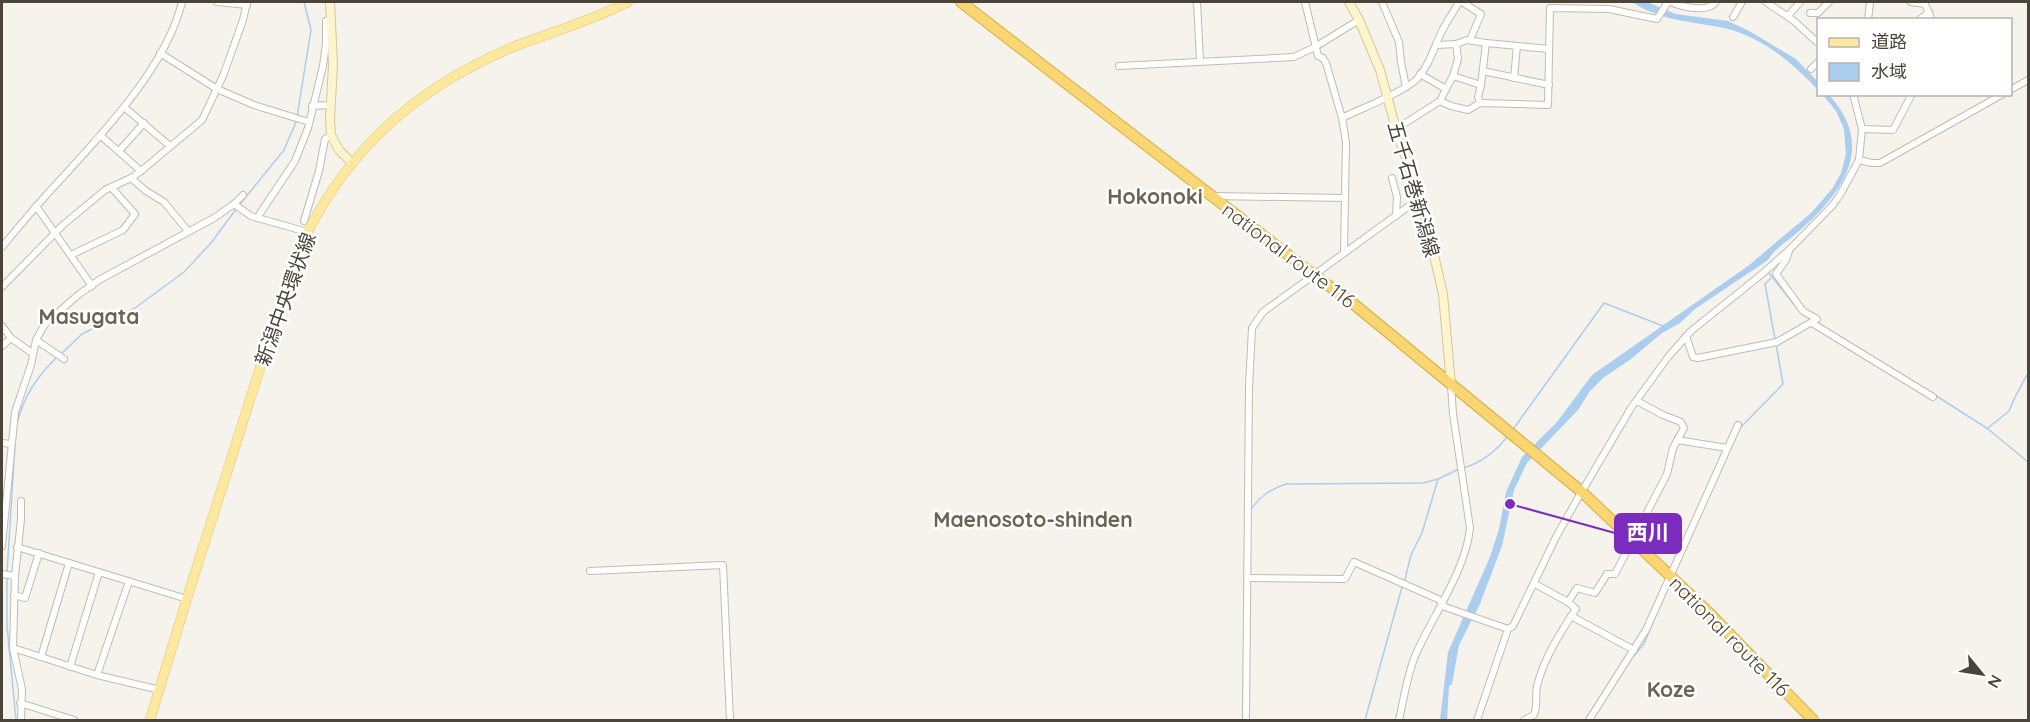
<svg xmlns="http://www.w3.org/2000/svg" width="2030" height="722" viewBox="0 0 2030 722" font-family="Quicksand,'Noto Sans JP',sans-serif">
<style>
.water{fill:#abceef}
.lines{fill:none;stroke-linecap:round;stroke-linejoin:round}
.stream{stroke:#abceef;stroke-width:1.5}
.street-casing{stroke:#c1bcae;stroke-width:8}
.secondary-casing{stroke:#d4c99c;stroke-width:10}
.primary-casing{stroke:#e2c76d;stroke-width:10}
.highway-casing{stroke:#daad41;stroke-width:12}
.street{stroke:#fff;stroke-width:6}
.secondary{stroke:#fdf5ce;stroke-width:8}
.primary{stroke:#fce89e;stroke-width:9}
.highway{stroke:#fad672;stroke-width:10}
.labels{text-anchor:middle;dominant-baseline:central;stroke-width:5;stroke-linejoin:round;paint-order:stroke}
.street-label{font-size:20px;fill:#4a4439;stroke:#fff}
.neighbourhood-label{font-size:21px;font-weight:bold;fill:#6c6351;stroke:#fff}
.leader{fill:none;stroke:#7b2cbf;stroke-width:2}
.callout-dot{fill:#7b2cbf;stroke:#fff;stroke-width:2}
.callout{fill:#7b2cbf;stroke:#7b2cbf;stroke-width:2}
.callout-label{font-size:21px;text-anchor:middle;font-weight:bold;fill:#fff}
</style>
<rect width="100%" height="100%" fill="#f5f3ec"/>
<g class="water">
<path d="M1632,2h15l29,12 52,7 23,11 45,27 22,23v8c-26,-28 -56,-53 -94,-62 -33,-7 -64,-7 -92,-26z"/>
<path d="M1823,95h6c48,52 13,99 -31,137 -10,9 -24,17 -30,28l-73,49 -15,14 -18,10 -31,26 -28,19 -13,13 -12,19 -51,53 -13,27 -12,56 -22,58 -21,41 -7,39 -3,2 -2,34h-7l8,-68 42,-95 9,-28 7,-37 16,-35 35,-35 35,-47 156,-109 63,-53 21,-24 9,-16 5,-19 -2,-25 -8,-18z"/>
</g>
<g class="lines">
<g class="stream">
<path d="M297,117l14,-87 -7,-28"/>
<path d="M240,204l44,-54 12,-28"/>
<path d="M1768,272l33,41"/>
<path d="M1771,278l-6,6 10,55"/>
<path d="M1830,331l76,46"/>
<path d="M61,354l21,-20 53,-26 49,-36 27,-29 26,-35"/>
<path d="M1935,395l53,34 40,33"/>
<path d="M17,423c8,-29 19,-45 40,-66"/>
<path d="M1514,428l90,-125 59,23"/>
<path d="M1740,428l43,-44 -7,-40"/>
<path d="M1988,428l21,-17 5,-12 14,-26"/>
<path d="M1463,468c18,-5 33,-17 44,-31"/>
<path d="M1251,509c10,-13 19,-20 35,-25l137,-1 15,-4 21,-10"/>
<path d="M7,573l9,-145"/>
<path d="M7,578v48l9,94"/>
<path d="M1404,583l7,-28 11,-22 16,-54"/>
<path d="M1631,659l13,-15 12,-30"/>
<path d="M1243,720l2,-200"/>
<path d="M1365,720l37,-133"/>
</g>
<g class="street-casing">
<g id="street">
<path d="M217,2l30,3"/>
<path d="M1197,2l3,59"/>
<path d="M1305,2l13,54 5,2 3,5 16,55 4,24 -2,111"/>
<path d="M1382,2l17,40 2,20 5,25"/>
<path d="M1462,2l19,12 -11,26"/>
<path d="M1671,2c11,5 37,11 45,0"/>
<path d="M1766,2l28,19 24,22"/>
<path d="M1911,2l14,2"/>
<path d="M1924,2l8,18"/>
<path d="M1810,13h8l11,-11"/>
<path d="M1788,16l12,-14"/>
<path d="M1733,17l9,-15"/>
<path d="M1868,20l2,-18"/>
<path d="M1919,20l10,-8"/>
<path d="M1437,45l19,-1 11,-4 19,3 63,6"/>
<path d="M160,53l57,36 37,16 55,17"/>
<path d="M1119,66l175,-9 21,-10 44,-27"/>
<path d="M1811,69l7,-7"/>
<path d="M1483,71l66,14"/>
<path d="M1420,74l26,15 -6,12"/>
<path d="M1453,76l5,-17 -2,-15"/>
<path d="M1514,78l3,-32"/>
<path d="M1446,89l7,-13 28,9 5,-42"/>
<path d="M2010,90l18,-10"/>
<path d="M1480,103l-2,-6 3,-12"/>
<path d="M312,106l18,-1"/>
<path d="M124,107l46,39"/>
<path d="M1342,118c18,-9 62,-26 75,-39 13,-14 17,-33 26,-50 5,-9 11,-18 16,-27"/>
<path d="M1396,129l44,-28 11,5 17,4 12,-7 68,2 2,-97 59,1 48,10 11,-17"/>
<path d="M1862,129l31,1 19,-36"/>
<path d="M101,136l40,35"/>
<path d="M119,151l25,-28"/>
<path d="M1859,160l13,3h8l123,-69"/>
<path d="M131,178l15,13 18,11 24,29"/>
<path d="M1392,178l5,19 -1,19"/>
<path d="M1212,196l133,2"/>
<path d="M234,204l17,12 56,16"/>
<path d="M36,206l56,80"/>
<path d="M257,218l38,-57 13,-33 15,-62 3,-23v-22"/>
<path d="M304,221l15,-50 6,-32 6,-4"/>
<path d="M2,247c19,-23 39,-47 60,-69 43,-47 105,-113 120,-176"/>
<path d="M71,255l52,-25 12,-16 -24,-27"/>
<path d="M2,287l61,-62 42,-35 26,-12 10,-7 61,-51 21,-44 20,-56 4,-18"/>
<path d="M1812,323l121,74"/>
<path d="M2,326l9,12 21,15"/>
<path d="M1686,336l7,21 5,1 79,-16 40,-23 -14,-8 -27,-37 10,-14 3,-9"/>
<path d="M36,340l28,19"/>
<path d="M2,346l9,-8"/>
<path d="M1677,440l50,8"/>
<path d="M2,443l9,1"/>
<path d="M21,501v18l-6,57 -2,72 9,41 -1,31"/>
<path d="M2,546l13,-134 16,-47 5,-25 9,-16 33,-29 21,-15 115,-62 20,-14 9,-9"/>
<path d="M17,547l170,52"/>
<path d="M590,571l133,-6 7,155"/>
<path d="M2,574l13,2"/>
<path d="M1248,578l97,1 9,-17 84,37 7,8 63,22"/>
<path d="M14,595l11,3 14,-45"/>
<path d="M1568,602l9,-14 18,5 12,-19h8l52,-100 6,-26 11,-20 -3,-6 -18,-7 -26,-14"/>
<path d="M1571,616l63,34"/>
<path d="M13,648l84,27 63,15"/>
<path d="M41,657l28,-94"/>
<path d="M70,667l29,-95"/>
<path d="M97,675l32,-94"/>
<path d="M20,703l54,17"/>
<path d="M1246,720l3,-333 3,-59 11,-16 157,-114"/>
<path d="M1399,720c5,-21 8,-46 17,-66 17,-39 50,-84 54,-126l-17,-114 -2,-29"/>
<path d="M1477,720l31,-91 5,-3 43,-89 22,-39 53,-90 37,-51 23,-26 71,-57 27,-24 43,-44 8,-11 19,-35 3,-31 -9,-35"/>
<path d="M1524,720l10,-5c4,-9 1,-19 3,-29 7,-28 23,-53 39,-77l-8,-7 -33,-18"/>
<path d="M1589,720l57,-90 92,-205"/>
</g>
</g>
<g class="secondary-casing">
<g id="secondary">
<path d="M330,2l3,63 -3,54 1,16 8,15 13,13"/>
<path d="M1349,2l10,18 21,50 16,59 27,79 20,86 8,91"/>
</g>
</g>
<g class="primary-casing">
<path id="primary" d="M150,720l38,-125 106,-334c45,-105 118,-173 224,-216 37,-14 75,-25 110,-43"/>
</g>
<g class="highway-casing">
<path id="highway" d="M961,2l353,273 36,26 232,191 125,119 106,109"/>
</g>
<use href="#street" class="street"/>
<use href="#secondary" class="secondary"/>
<use href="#primary" class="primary"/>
<use href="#highway" class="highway"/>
</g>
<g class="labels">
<g class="street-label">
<text transform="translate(1414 189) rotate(74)">五千石巻新潟線</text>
<text transform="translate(1289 255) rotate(37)">national route 116</text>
<text transform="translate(285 299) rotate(-70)">新潟中央環状線</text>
<text transform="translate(1730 636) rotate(45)">national route 116</text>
</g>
<g class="neighbourhood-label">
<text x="1155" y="196">Hokonoki</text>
<text x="89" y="316">Masugata</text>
<text x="1033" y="519">Maenosoto-shinden</text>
<text x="1671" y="689">Koze</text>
</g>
</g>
<path class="leader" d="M1510 504L1615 533"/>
<circle class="callout-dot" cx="1510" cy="504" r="6"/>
<rect class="callout" x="1615" y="514" width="66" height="39" rx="6"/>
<g class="callout-label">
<text x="1648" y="540">西川</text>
</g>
<rect width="2030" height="722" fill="none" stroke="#4a4439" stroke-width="6"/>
<rect x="1817" y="18" width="195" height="78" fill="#ffffff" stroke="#b7b4b0" stroke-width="1.5"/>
<rect x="1829" y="38" width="30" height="9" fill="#fce89e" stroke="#b7b4b0" stroke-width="1.5"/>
<text x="1871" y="48" font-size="18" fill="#4a4439">道路</text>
<rect x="1829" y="63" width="30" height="18" fill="#abceef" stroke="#b7b4b0" stroke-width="1.5"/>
<text x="1871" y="78" font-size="18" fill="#4a4439">水域</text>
<g transform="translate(1982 674) rotate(120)" stroke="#ffffff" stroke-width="4.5" paint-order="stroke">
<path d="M0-4.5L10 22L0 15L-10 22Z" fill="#4a4439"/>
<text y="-9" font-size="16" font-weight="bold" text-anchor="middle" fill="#4a4439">N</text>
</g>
</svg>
